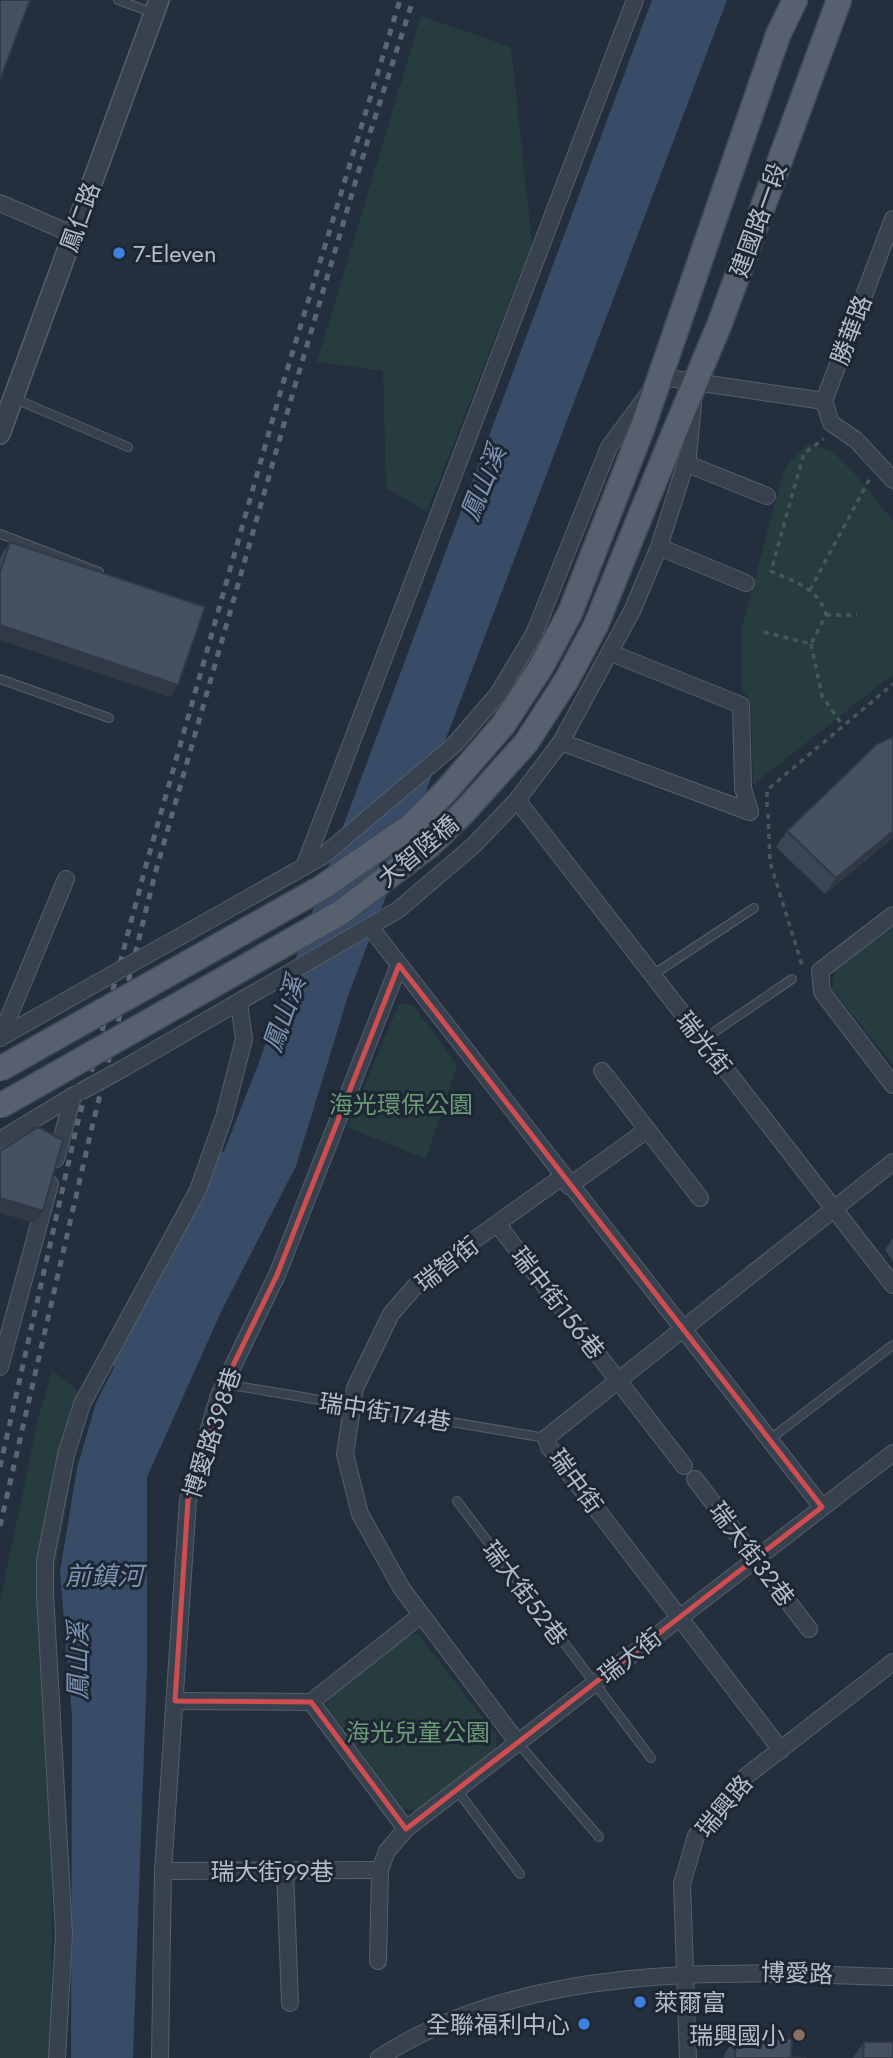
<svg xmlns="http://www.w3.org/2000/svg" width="893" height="2058" viewBox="0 0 893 2058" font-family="Jost,'Noto Sans TC',sans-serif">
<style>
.green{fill:#263c3f}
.water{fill:#394c67}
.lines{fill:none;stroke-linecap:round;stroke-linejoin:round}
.river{stroke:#394c67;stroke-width:33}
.service-casing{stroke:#565f6c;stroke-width:10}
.minor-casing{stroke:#565f6c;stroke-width:18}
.tertiary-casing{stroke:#565f6c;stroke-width:22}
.primary-casing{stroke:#414a57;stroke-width:27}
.path{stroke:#44595c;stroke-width:3.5;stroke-dasharray:5 5;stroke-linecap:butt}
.service{stroke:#38414e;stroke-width:8}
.minor{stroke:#38414e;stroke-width:16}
.tertiary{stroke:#38414e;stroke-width:19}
.primary{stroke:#56606e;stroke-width:24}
.rail{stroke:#5a6575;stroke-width:5;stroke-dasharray:7 7;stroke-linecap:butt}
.minor-bridge-casing{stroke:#565f6c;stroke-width:18;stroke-linecap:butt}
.primary-bridge-casing{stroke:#414a57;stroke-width:27;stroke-linecap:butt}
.minor-bridge{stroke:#38414e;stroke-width:16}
.primary-bridge{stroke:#56606e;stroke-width:24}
.wall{fill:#3b4654}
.shaded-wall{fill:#303945}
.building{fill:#455162;stroke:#303945;stroke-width:2}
.marked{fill:none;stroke:#ce4d50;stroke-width:5;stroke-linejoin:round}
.shop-dot{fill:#3f7fe0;stroke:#1d2633;stroke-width:2.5}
.education-dot{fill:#8d6e63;stroke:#1d2633;stroke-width:2.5}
.labels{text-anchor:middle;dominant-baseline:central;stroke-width:6;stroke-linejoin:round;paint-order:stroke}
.street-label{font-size:24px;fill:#b4bcc9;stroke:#1d2633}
.poi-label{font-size:24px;fill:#b4bcc9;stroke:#1d2633;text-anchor:start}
.park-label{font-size:24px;fill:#6b9a76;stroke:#1d2633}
.water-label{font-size:26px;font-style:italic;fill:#7c92b1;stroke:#1d2633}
</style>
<rect width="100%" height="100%" fill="#242f3e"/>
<g class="green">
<path d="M421,16l90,31 21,196 -105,269 -41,-24 -3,-117 -66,-9z"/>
<path d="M808,444l25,8 28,28 32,41v153l-140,111 -2,-81 -10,-17v-56l42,-158 7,-12z"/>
<path d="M893,926v139l-61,-76 3,-18z"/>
<path d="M399,1004l14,1 44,60 -31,94 -79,-32z"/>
<path d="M52,1370l33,27 -34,197 1,464h-52v-456l37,-178z"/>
<path d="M418,1634l78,101v14l-79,61 -16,-1 -75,-102 4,-13 73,-57z"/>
</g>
<path class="water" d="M652,0h75l-379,996 -52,170 -74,144 -75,167v190l-14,391h-62l1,-341 -12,-145 17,-104 19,-65 42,-83 46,-67 74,-188 77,-217z"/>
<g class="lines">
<path class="river" d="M126,1355l23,-56 75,-131"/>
<g class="service-casing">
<g id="service">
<path d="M118,0l36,13"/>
<path d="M13,398l115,49"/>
<path d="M0,534l99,38"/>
<path d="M0,679l109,39"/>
<path d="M651,976l103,-68"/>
<path d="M701,1041l91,-62"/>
<path d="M225,1384l321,54"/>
<path d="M769,1440l124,-95"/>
<path d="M457,1501l194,257"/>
<path d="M518,1743l81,94"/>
<path d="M457,1790l63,84"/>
</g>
</g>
<g class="minor-casing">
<g id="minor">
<path d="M0,203l74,32"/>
<path d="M824,401l69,-182"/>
<path d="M824,401l7,22 25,17 37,40"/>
<path d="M685,463l82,33"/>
<path d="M659,547l87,36"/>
<path d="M611,653l130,52 2,83 7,24"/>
<path d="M561,742l189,70"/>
<path d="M517,800l376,485"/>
<path d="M304,867l331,-867"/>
<path d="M893,915l-73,56 2,21 71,93"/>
<path d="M370,927l452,580"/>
<path d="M181,936l142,-80 131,-111 44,-51 36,-60 75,-187 52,-70 163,24"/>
<path d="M0,1038l66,-159"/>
<path d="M0,1038l95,-54"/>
<path d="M124,1068l274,-158 76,-65 43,-45 44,-58 71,-131 27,-64 29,-91 5,-51"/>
<path d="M602,1071l98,127"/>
<path d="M0,1140l76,-46"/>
<path d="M56,1159l17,-63"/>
<path d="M569,1186l78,-56"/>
<path d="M498,1225l186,241"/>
<path d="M0,1367l50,-183"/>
<path d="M695,1479l114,150"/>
<path d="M175,1701l136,1 110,-87"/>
<path d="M311,1702l95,127"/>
<path d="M518,1743l-116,-154 -42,-75 -15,-60 10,-66 36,-74 33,-38 138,-99"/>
<path d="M781,1750l-232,-303 -3,-9 347,-276"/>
<path d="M163,1871l217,-1"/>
<path d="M285,1871l5,132"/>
<path d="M378,1961l2,-91 7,-19 19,-22 487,-376"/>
<path d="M57,2058l7,-124 -19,-340v-33l21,-106 16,-51 116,-214 26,-73 20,-78 -5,-36"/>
<path d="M160,2058l3,-187 25,-371 31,-105 58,-120 122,-310"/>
<path d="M379,2058c147,-96 346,-87 514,-81"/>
<path d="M688,2058l-6,-174 14,-48 49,-59 148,-115"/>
</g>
</g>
<g class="tertiary-casing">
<path id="tertiary" d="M0,434l159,-434"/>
</g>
<g class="primary-casing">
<g id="primary">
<path d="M642,429l136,-394 17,-35"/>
<path d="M672,438l48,-115 119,-323"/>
</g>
</g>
<g class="path">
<path d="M810,590l60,-112"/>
<path d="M826,615h31"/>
<path d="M764,632l47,12 15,-29c-6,-26 -33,-34 -55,-44l33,-118 20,-14"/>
<path d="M811,644l11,52 21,30"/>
<path d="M767,807v-17l126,-106"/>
<path d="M768,814l2,48 32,103"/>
</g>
<use href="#service" class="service"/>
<use href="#minor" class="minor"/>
<use href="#tertiary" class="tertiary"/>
<use href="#primary" class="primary"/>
<g class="rail">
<path d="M0,1467l77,-342 68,-256 136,-479 119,-390"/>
<path d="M0,1526l92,-399 63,-253 139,-485 76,-256 43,-133"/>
</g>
<g class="minor-bridge-casing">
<g id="minor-bridge">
<path d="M95,984l86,-48"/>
<path d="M80,1092l44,-24"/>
</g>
</g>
<g class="primary-bridge-casing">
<g id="primary-bridge">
<path d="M0,1069l321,-181 90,-62 34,-34 58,-67 38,-58 29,-54 72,-184"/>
<path d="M0,1106l340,-193 89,-67 35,-34 62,-69 40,-62 30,-56 76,-187"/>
</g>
</g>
<use href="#minor-bridge" class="minor-bridge"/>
<use href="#primary-bridge" class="primary-bridge"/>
</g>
<g class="wall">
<path d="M10,542l168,143 -8,12 -170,-57v-81l2,-5z"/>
<path d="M893,737v101l-68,56 -49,-47 11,-16z"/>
<path d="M893,1238v23l-8,-11z"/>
<path d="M736,2037l55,20 16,1h-83l1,-5z"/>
<path d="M864,2042l29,16h-40z"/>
</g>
<g class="shaded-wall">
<path d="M0,625l178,60 -8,12 -170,-57z"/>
<path d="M893,831v7l-68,56 11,-16z"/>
<path d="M0,1198l43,13 -9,12 -34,-10z"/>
</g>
<g class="building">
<path d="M0,0h30l-30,80z"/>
<path d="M10,542l195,65 -27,78 -178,-60v-53z"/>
<path d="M893,737v94l-57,47 -49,-47 90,-87z"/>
<path d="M38,1127l25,13 -20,71 -43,-13v-47z"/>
<path d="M736,2037l56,2 -1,18 16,1h-72z"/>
<path d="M864,2042h29v16h-30z"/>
</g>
<path class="marked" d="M399,965l423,542 -416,322 -95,-127 -136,-1 13,-201 36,-116 53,-109z"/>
<g class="shop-dot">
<circle cx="119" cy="253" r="7"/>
<circle cx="640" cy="2002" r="7"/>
<circle cx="584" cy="2024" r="7"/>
</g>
<circle class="education-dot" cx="799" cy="2035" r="7"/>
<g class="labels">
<g class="street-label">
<text transform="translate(80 217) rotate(-70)">鳳仁路</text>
<text transform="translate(758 220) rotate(-70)">建國路一段</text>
<text transform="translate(851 330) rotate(-69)">勝華路</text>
<text transform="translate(418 851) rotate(-40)">大智陸橋</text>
<text transform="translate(704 1043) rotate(52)">瑞光街</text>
<text transform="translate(447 1264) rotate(-38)">瑞智街</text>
<text transform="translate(558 1303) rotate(52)">瑞中街156巷</text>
<text transform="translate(385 1412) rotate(9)">瑞中街174巷</text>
<text transform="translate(212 1433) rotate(-72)">博愛路398巷</text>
<text transform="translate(576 1481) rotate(54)">瑞中街</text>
<text transform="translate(752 1554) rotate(53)">瑞大街32巷</text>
<text transform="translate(525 1593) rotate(53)">瑞大街52巷</text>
<text transform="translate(630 1656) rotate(-38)">瑞大街</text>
<text transform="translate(724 1806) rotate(-50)">瑞興路</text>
<text x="272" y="1871">瑞大街99巷</text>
<text transform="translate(797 1973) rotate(2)">博愛路</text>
</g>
<g class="poi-label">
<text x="133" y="253">7-Eleven</text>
<text x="654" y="2002">萊爾富</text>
<text x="570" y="2024" text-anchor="end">全聯福利中心</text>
<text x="785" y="2035" text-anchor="end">瑞興國小</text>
</g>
<g class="park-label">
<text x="401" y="1104">海光環保公園</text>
<text x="418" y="1732">海光兒童公園</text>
</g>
<g class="water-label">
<text transform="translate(483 483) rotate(-68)">鳳山溪</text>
<text transform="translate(284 1014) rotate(-71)">鳳山溪</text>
<text x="104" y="1576">前鎮河</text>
<text transform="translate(78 1661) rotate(-90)">鳳山溪</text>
</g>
</g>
</svg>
